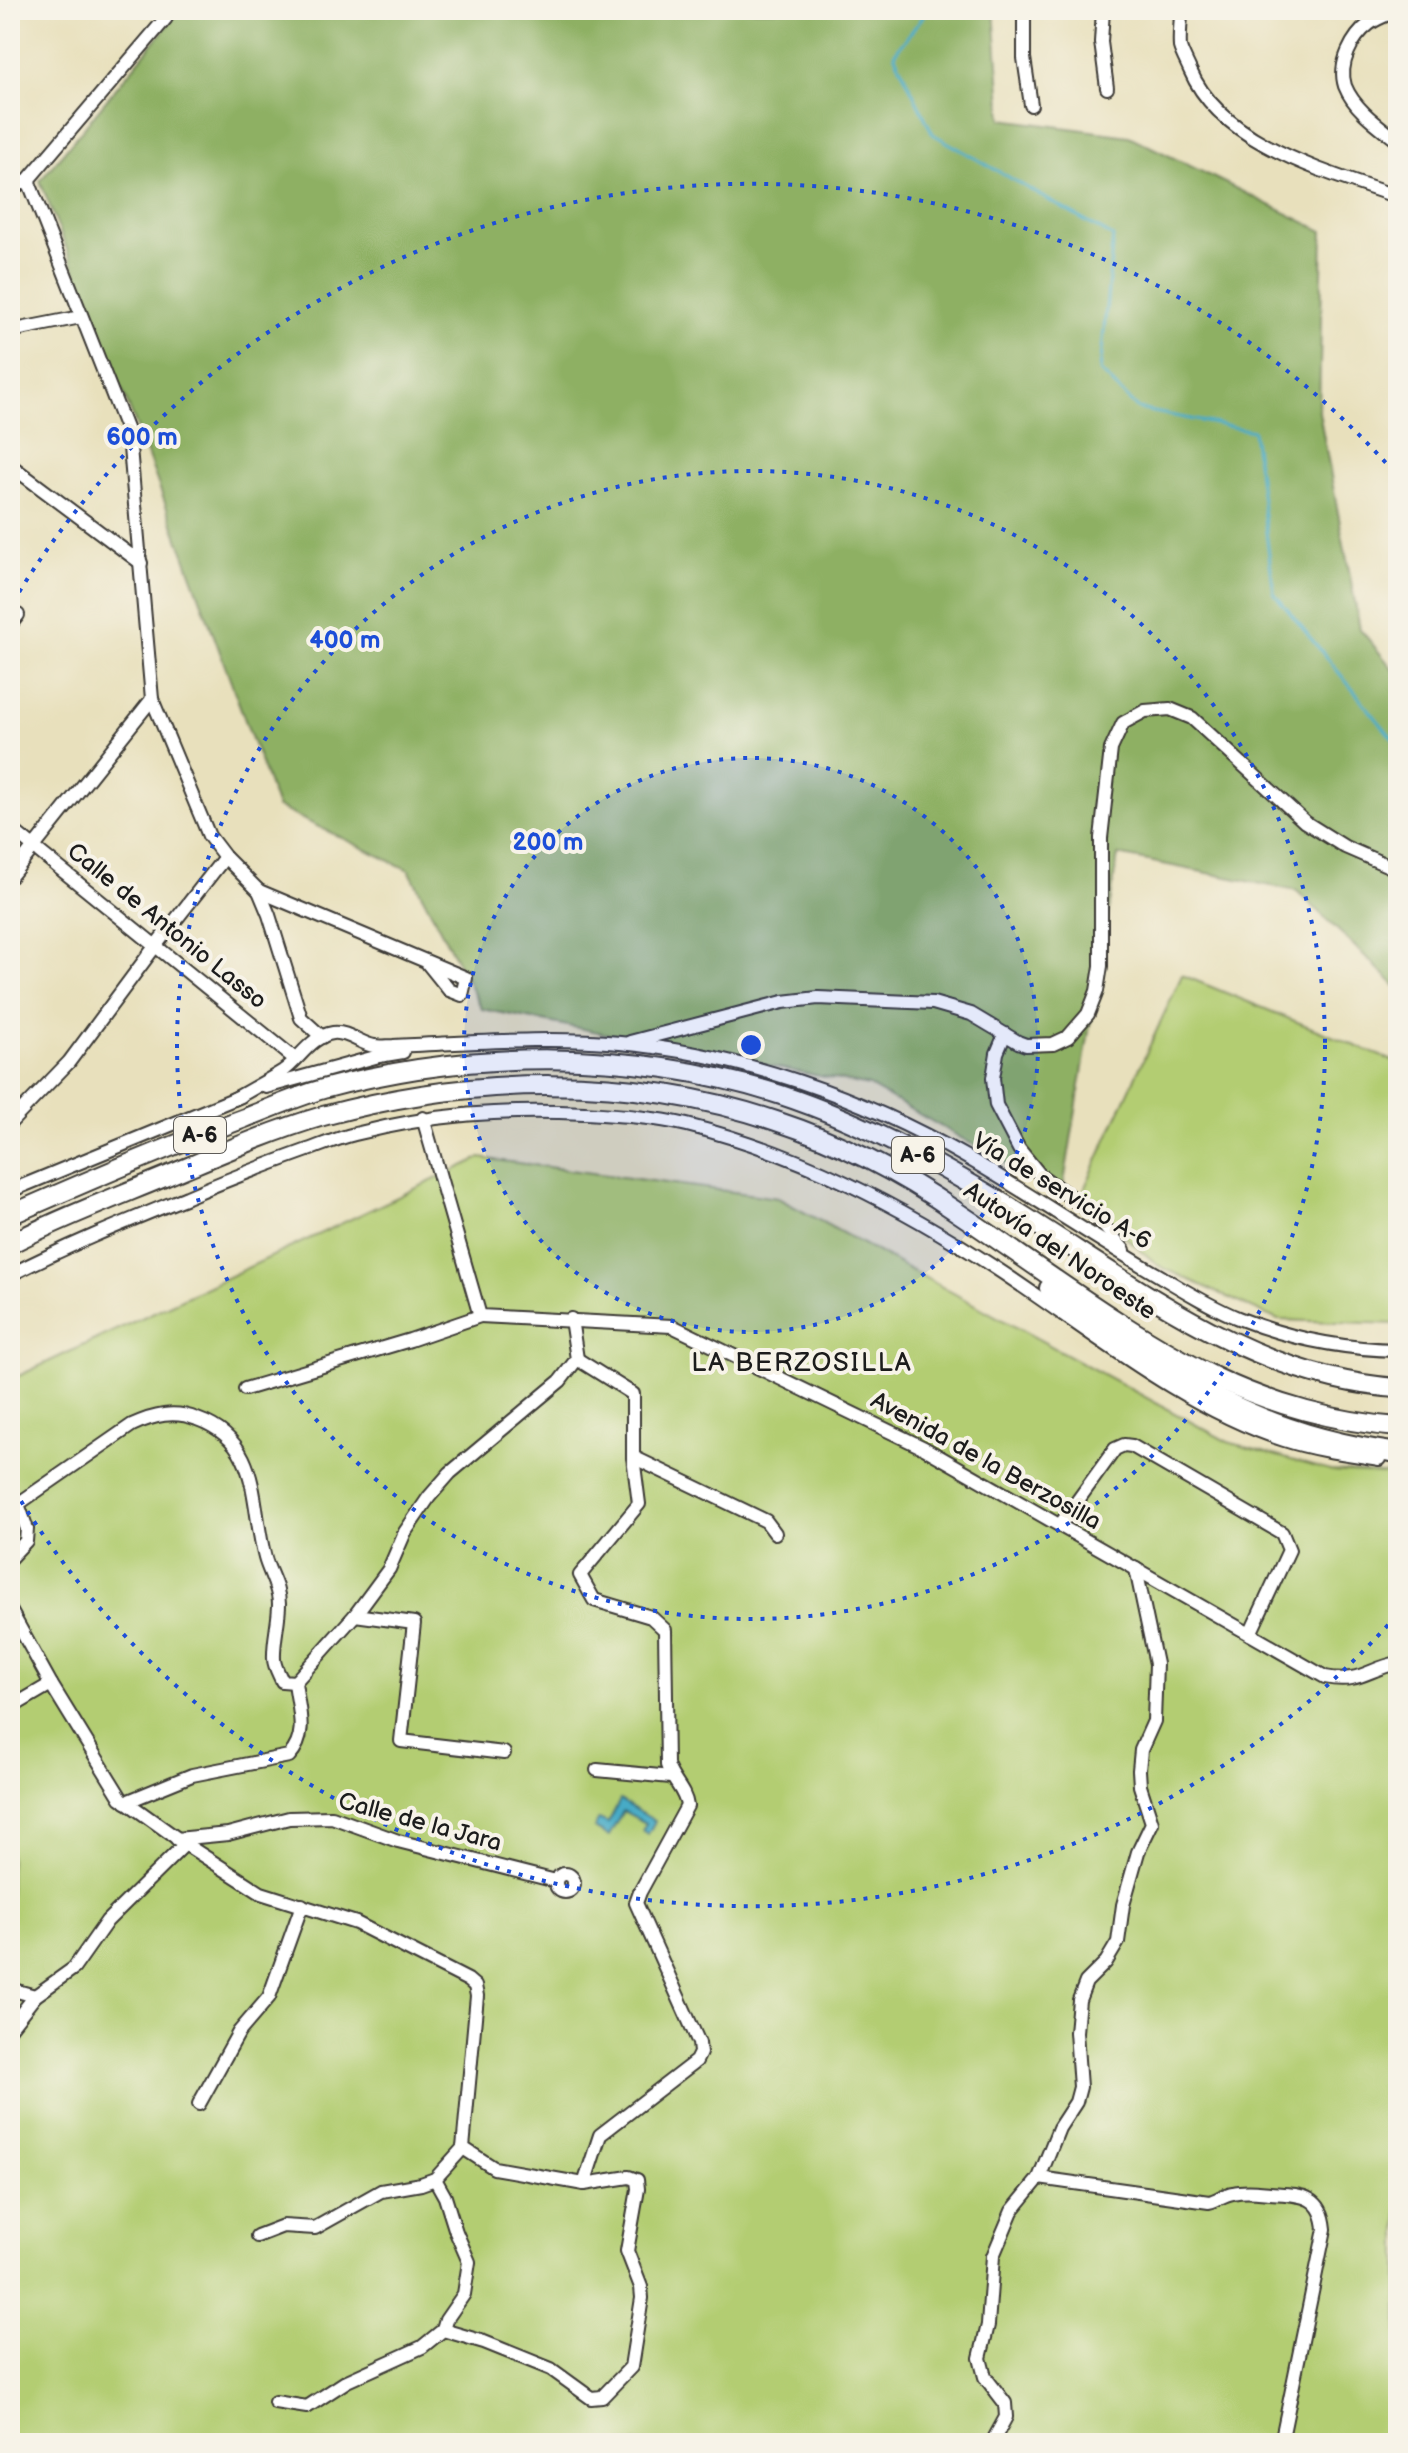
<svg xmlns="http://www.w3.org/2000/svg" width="1408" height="2453" viewBox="0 0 1408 2453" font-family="'Balsamiq Sans',sans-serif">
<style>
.green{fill:#b3cd72;stroke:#687447;stroke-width:2}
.forest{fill:#8eb064;stroke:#556640;stroke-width:2}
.water{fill:#46abc6;stroke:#316471;stroke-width:2}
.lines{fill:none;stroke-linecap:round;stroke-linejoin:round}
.stream{stroke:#46abc6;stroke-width:3}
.minor-casing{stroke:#3b3934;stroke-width:16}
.highway-casing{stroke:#3b3934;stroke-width:22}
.minor{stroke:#fff;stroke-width:12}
.highway{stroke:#fff;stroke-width:18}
.ring{fill:none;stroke:#1d4ed8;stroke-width:4;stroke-dasharray:4 8}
.labels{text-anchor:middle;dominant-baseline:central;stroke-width:8;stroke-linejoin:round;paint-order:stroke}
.shield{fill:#f7f3e8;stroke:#5e5c59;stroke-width:2}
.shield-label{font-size:22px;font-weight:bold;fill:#1c1c1c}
.street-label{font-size:24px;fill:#1c1c1c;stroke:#f7f3e8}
.neighbourhood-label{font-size:26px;letter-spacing:2px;fill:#1c1c1c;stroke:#f7f3e8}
.centre{fill:#1d4ed8;stroke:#f7f3e8;stroke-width:4}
.ring-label{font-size:24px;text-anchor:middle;font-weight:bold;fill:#1d4ed8;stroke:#f7f3e8;stroke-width:8;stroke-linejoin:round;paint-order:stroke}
</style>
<rect width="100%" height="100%" fill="#f7f3e8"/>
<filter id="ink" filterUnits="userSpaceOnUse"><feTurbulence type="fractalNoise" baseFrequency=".0125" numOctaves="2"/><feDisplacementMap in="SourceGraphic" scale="16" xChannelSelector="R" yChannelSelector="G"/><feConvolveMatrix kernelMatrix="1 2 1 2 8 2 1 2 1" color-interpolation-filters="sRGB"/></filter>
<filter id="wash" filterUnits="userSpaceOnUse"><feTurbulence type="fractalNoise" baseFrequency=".006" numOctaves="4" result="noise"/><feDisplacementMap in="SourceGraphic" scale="32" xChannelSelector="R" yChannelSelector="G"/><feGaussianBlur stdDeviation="1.8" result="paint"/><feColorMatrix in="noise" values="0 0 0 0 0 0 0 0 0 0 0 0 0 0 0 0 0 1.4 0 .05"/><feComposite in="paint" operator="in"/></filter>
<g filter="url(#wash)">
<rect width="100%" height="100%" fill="#e8e0bc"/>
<g class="green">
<path d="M1182,975l216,88v261l-120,-4 -119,-54 -79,-68z"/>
<path d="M480,1158l298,40 450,244 102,29 68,4v968h-1388v-1063z"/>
</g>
<path class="forest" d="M195,10h799l8,109 127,17 194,95 -4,181 41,217 38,46v313l-101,-97 -179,-36 -56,340 -193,-109 -387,-77 -73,-139 -132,-63 -137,-372 -100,-254 137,-167z"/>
<path class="water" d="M620,1800l35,21 -7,13 -6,-3 4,-8 -23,-12 -14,25 -15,-8 5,-9 9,4z"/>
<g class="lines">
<path class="stream" d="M928,10l-34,44 39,80 180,103 -13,134 38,38 115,22 21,162 124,152"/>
</g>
</g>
<g filter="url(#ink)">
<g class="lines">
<g class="minor-casing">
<g id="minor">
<path d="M1024,10v48l7,47"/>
<path d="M1103,10l-2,32 6,46"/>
<path d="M1181,10c0,12 -2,25 -1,37 2,7 7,16 10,23 32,75 137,102 208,127"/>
<path d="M1398,10c-9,4 -21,8 -29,14 -17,13 -31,40 -24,62 9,23 34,40 53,55"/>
<path d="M28,180l101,256 23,263 57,137 16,21 34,34 10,24 32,103 21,19"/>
<path d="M10,189l18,-9 138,-162"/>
<path d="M10,331l71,-14"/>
<path d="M10,465l131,98"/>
<path d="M10,625l8,-10"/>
<path d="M10,828l285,231"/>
<path d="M10,877l142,-178"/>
<path d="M259,891l207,87 -4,17 -13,-5 -21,-26"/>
<path d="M1005,1034l-8,19 -4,25 3,27 23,44 21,26 55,40 29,35"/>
<path d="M630,1042l153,-40 35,-4 115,5 38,11 47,28 8,3 27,-1 15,-7 20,-23 9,-23 4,-25v-128l10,-89 12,-26 22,-12 25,-2 22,9 113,104 40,25 53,23"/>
<path d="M266,1087l113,-31 24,-4"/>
<path d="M234,1099c16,-9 33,-18 49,-28 16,-11 28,-35 50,-38 14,-2 28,11 41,13 6,1 13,0 19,0 76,-3 152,-10 227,-3 121,11 242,54 346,114 66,38 128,81 194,119 25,15 51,31 78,42 50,20 106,31 160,32"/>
<path d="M423,1118l57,198 192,10 252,122 401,229c35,7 42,-8 73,-14"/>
<path d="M10,1123l59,-61 87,-117 69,-88"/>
<path d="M10,1191l231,-95"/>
<path d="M10,1275c58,-30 118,-54 177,-78 39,-17 79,-32 118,-46 17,-6 33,-13 50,-17 79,-20 148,-25 229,-21 34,2 70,4 103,12 112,28 214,81 310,144 90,59 184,138 287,171 31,10 63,14 95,19"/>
<path d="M577,1359l56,35v63l6,47 -59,71 14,25 57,17 14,13 2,135c5,16 18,25 20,41l-47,86 -4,11 63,140 1,10 -4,8 -96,74 -16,49"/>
<path d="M245,1389l165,-49 70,-24"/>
<path d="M633,1457l133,64 9,12"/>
<path d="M1060,1525l55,-76 9,-4 8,1 150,87 7,17 -39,84"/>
<path d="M10,1558l16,-17 1,-12 -9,-25 114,-79c22,-10 42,-15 65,-6 65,23 53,84 68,139 4,15 14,29 14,46 0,18 -6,37 -5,55 0,7 5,15 8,22l13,1 60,-67 34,-46 16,-37 24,-35 21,-24 110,-92 17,-22 -6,-40"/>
<path d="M10,1610l41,74"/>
<path d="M355,1615l59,8 -13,118 103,12"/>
<path d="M10,1708l41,-24 70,114 64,46 76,49 95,30 112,57 7,6 2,10 -14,152 31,20 90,16 45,-7 8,3 1,9 -11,62 14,36 1,11 -11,69 -29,30 -11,1 -40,-29 -67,-27 -41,-12 -21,17 -75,34 -40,26 -32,-5"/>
<path d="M597,1770l74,7"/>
<path d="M126,1802l66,-27 97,-19c20,-21 9,-47 6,-74"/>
<path d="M177,1839l51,-5 61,-16 43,-1 66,24 158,40"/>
<circle cx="565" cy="1883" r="9"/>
<path d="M10,1989l25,7"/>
<path d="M10,2028l25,-32 39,-28 33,-47 78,-77"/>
<path d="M199,2104l40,-72 30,-35 33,-92"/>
<path d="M1039,2178l170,24c9,-2 15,-8 24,-9 12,-3 25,-1 37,0 29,2 52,0 55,36l-44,214"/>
<path d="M435,2179l10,18 11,35 13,30 -5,32 -18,26 -3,10"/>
<path d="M257,2236l26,-10 32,2 66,-37 40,-7 14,-5 28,-31"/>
<path d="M996,2443l-1,-6 11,-20 -1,-14 -20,-26 -5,-19 8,-33 5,-69 19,-45 27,-33 20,-50 17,-26 4,-15 -4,-55 3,-32 7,-18 20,-20 12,-20 5,-37 15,-53 14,-29 -12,-37 -1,-16 2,-20 13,-29 2,-57 -20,-95"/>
</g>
</g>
<g class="highway-casing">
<g id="highway">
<path d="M10,1215c78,-34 156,-68 235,-97 26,-10 51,-21 78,-29 149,-40 310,-41 458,6 85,28 165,73 241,120 117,73 233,164 376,173"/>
<path d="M10,1244c48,-25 101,-45 152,-66 53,-22 106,-46 161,-62 145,-40 309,-44 453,5 64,21 126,53 181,91 84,56 169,122 260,166 56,27 120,44 181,49"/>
<path d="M1049,1288c65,45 130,94 202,125 47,21 97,33 147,40"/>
</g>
</g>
<use href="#minor" class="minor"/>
<use href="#highway" class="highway"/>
</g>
</g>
<circle cx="751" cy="1045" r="287" fill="#1d4ed8" fill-opacity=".12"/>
<g class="ring">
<circle cx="751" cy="1045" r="287"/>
<circle cx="751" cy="1045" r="574"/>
<path d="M1396 1616A861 861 0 0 1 13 1488M13 602A861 861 0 0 1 1396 474"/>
</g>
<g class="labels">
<g class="shield">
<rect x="174" y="1117" width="52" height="36" rx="6"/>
<rect x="892" y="1137" width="52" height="36" rx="6"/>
</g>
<g class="shield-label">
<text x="200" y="1135">A-6</text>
<text x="918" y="1155">A-6</text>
</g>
<g class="street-label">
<text transform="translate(167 926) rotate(39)">Calle de Antonio Lasso</text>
<text transform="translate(1062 1191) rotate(31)">Vía de servicio A-6</text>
<text transform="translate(1060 1251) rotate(34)">Autovía del Noroeste</text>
<text transform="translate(986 1461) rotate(29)">Avenida de la Berzosilla</text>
<text transform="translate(420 1822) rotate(15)">Calle de la Jara</text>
</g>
<g class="neighbourhood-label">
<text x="802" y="1363">LA BERZOSILLA</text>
</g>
</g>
<circle cx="751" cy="1045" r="12" class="centre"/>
<g class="ring-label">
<text x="142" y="445">600 m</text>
<text x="345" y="648">400 m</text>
<text x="548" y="850">200 m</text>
</g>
<rect width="1408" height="2453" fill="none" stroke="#f7f3e8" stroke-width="40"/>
</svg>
